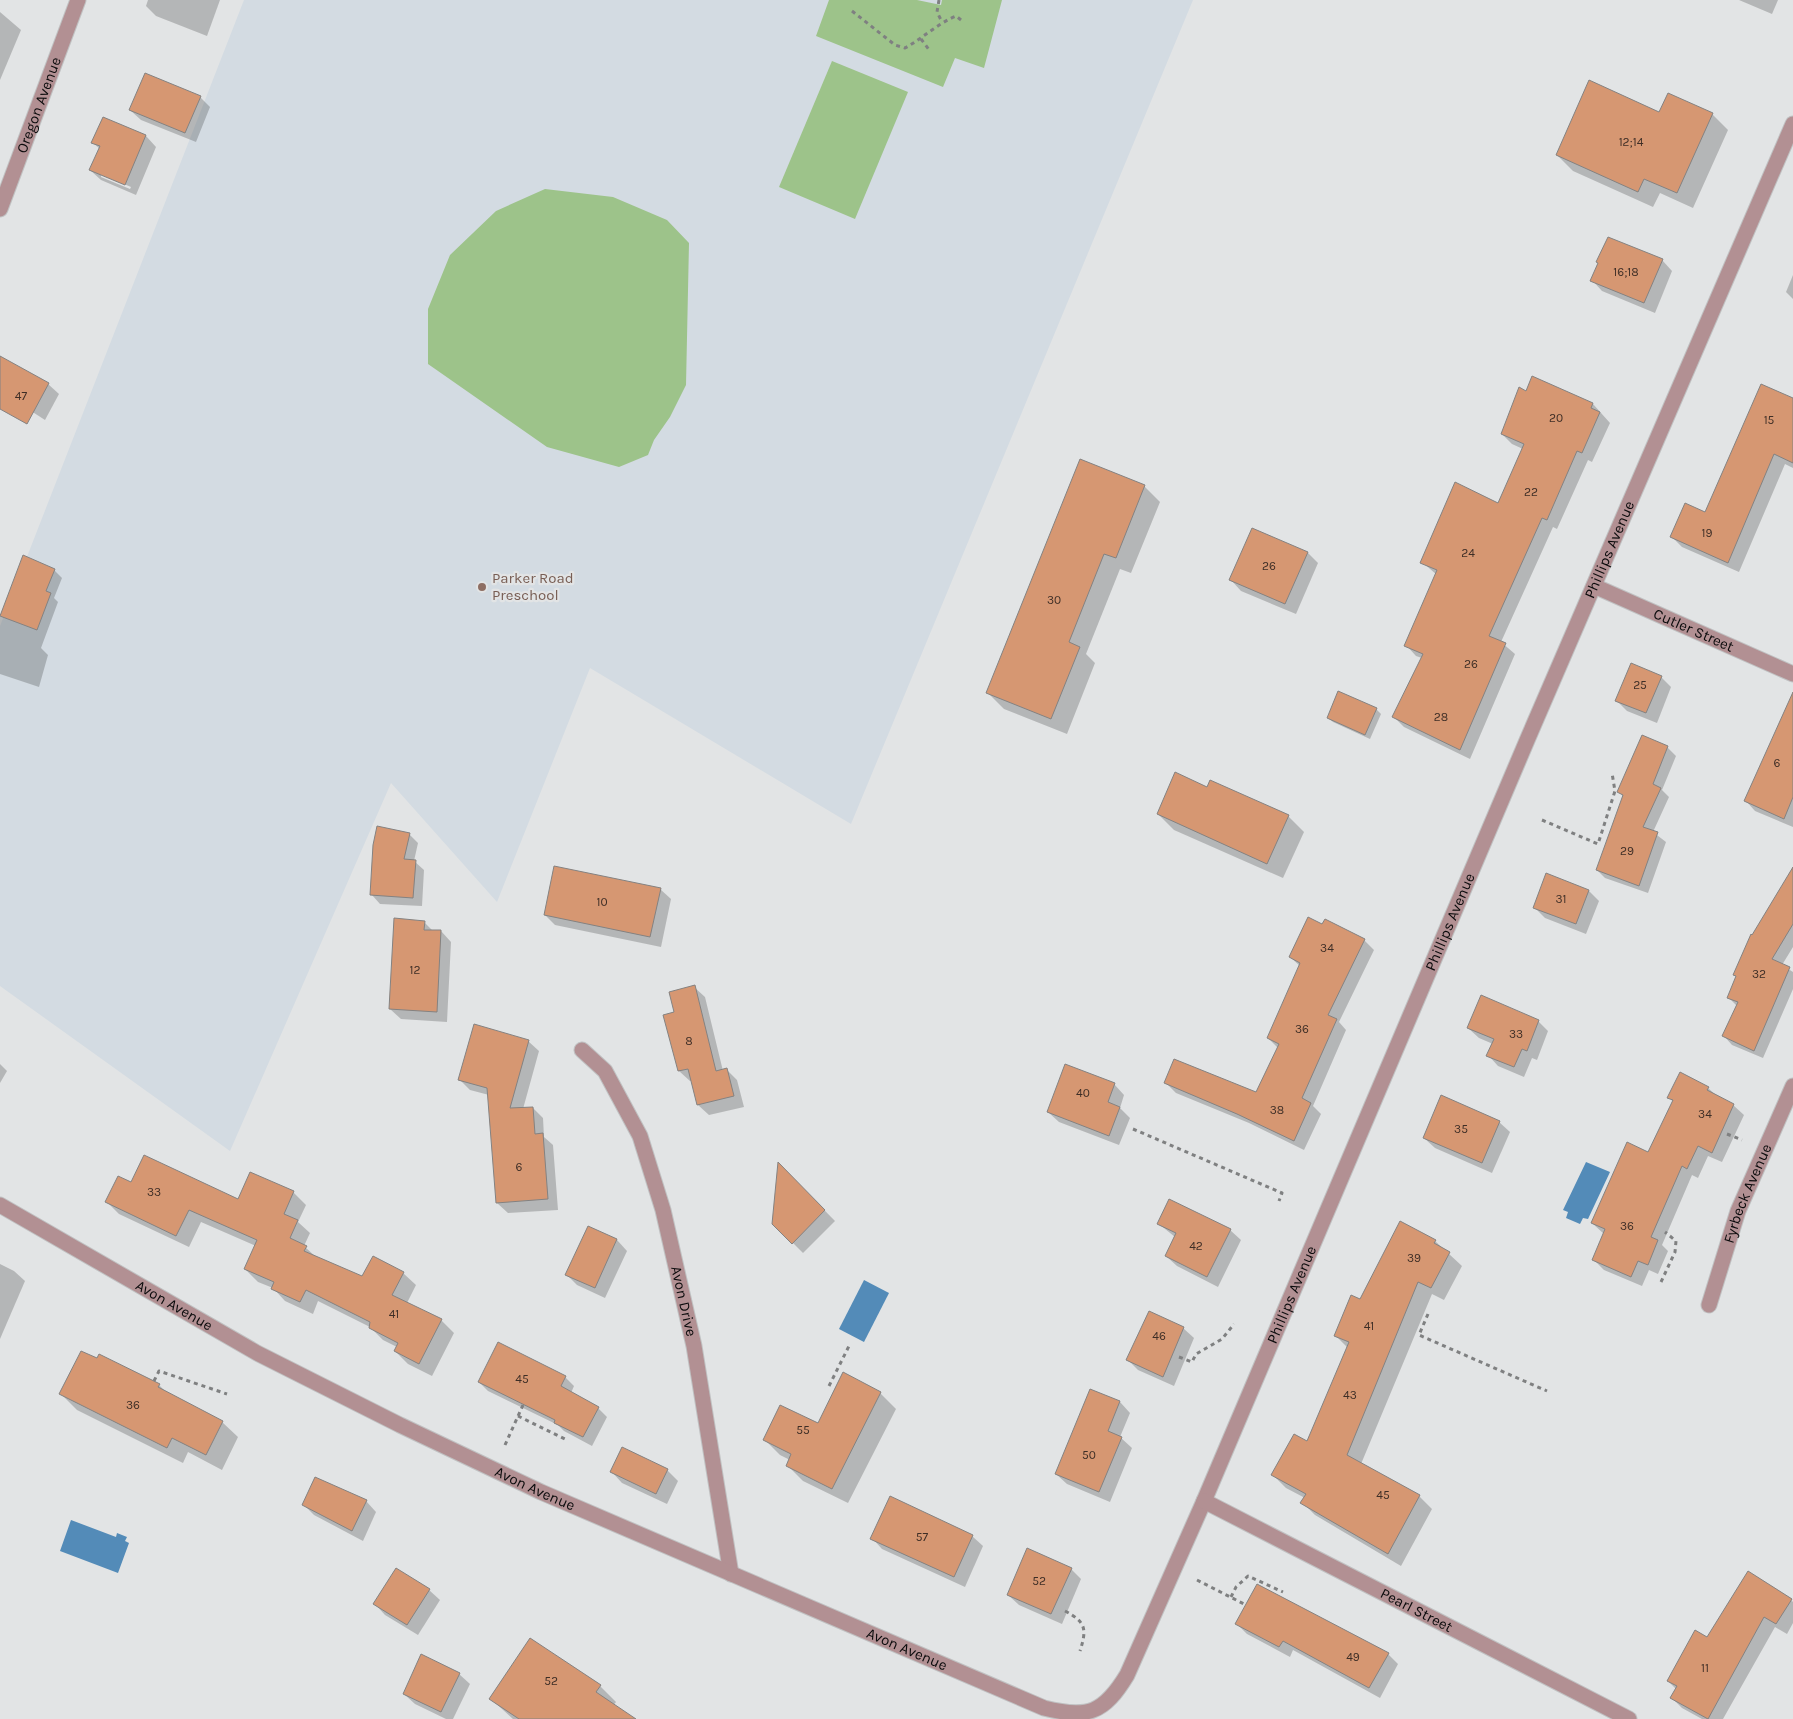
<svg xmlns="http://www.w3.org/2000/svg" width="1793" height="1719" viewBox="0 0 1793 1719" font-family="Karla,sans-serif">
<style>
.built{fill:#d3dbe2}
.green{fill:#9dc38a}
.water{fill:#538bb8}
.shadow{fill:#0003;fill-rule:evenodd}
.building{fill:#d69772;stroke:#848281}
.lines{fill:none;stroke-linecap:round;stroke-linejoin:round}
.minor-casing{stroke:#c0c1c2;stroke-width:17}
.path{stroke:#7f8081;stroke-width:3;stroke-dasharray:4 4;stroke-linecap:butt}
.minor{stroke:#b29093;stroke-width:15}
.education-dot{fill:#8d6e63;stroke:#e2e4e5;stroke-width:2}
.labels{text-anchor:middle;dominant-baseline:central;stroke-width:4.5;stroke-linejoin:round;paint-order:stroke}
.number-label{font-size:12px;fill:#3e2e26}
.street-label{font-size:15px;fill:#0b0b0c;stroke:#e2e4e5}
.education-label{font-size:15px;fill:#785e54;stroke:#e2e4e5;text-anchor:start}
</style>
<rect width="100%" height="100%" fill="#e2e4e5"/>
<path class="built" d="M244,0h949l-342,824 -261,-156 -93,234 -106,-119 -161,368 -230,-165v-360z"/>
<g class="green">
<path d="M829,0h88l24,5 1,-5h60l-18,68 -29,-10 -12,29 -127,-51z"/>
<path d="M832,61l76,31 -53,127 -76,-32z"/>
<path d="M545,189l68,8 54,23 22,23 -3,142 -16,32 -16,23 -6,15 -29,12 -72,-20 -119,-83v-55l22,-54 46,-44z"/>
</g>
<g class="water">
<path d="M1586,1162l24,10 -22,47 -5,-1 -3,6 -14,-6 2,-6 -5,-2z"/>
<path d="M864,1280l25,13 -25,49 -25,-13z"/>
<path d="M71,1520l45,17 1,-4 10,4 -2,4 4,2 -11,30 -58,-22z"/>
</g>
<g class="shadow">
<path d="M148,0h72l-13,36 -51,-20 -10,-10z"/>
<path d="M1739,0h39l-6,14z"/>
<path d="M0,12l21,18 -21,50z"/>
<path d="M200,97l10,10 -14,35 -55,-22 -11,-10z"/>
<path d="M1660,114h52l16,16 -35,78 -33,-15 -7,14 -80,-36 -16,-16z"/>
<path d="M103,118l43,18 10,11 -20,48 -35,-15 -11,-10 10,-21 -7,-6zM101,174l30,13 -1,2 -29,-12z"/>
<path d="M1662,260l10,11 -17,42 -53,-22 -10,-11z"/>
<path d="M1793,275v24l-7,-7z"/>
<path d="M0,363l48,21 11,10 -14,26 -45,-29z"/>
<path d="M1526,392l67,12 17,19 -18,39 -4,-2 -31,69 -4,-2 -52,115 14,12 -45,105 -66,-32 -10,-10 28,-59 -6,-2 -10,-11 31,-70 -15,-13 77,-57 24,-56 -11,-5 -10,-10z"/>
<path d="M1793,400v68l-8,-4 -46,108 -57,-25 -11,-11 35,-22z"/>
<path d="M1144,486l16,16 -29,71 -11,-4 -34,85 9,9 -28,71 -63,-25 -16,-16z"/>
<path d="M1308,553l10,10 -22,51 -55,-23 -10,-11z"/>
<path d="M24,557l30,13 8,8 -8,20 4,4 -17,46 7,7 -9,32 -39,-13v-57z"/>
<path d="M1661,677l10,10 -14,36 -30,-12 -11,-11z"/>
<path d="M1376,709l5,5 -11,25 -37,-17 -5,-4z"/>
<path d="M1793,729v98l-38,-16 -9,-10z"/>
<path d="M1667,747l9,9 -14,34 7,7 -16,35 13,10 -18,51 -43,-15 -8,-8 27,-73 -5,-5z"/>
<path d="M1208,788l80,28 16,16 -21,46 -109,-48 -16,-16z"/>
<path d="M409,834l9,9 -4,18 10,9 -2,36 -42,-2 -8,-9z"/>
<path d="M660,889l11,10 -10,48 -106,-22 -10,-10z"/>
<path d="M1589,891l10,10 -13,33 -41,-16 -11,-11z"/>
<path d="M1793,906v41l-11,18 11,7v17l-30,69 -31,-13 -8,-9 13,-30 -8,-8 8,-21 -2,-2z"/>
<path d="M424,922l9,9h8l10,11 -4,80 -46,-3 -11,-10z"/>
<path d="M1364,940l10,10 -35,72 7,8 -33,76 8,8 -17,36 -55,-27 -73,-30 -10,-10 90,10 22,-45 -10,-10 32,-72 -10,-9z"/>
<path d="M694,987l11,10 18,74 4,-1 10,10 7,27 -35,8 -11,-10 -6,-24h-2l-11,-10 -3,-58z"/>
<path d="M1538,1021l10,10 -11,29 -5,-2 -8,19 -26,-11 -10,-11 5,-11 -14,-6 -11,-10z"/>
<path d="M528,1041l11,10 -16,58 10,-1 10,10 1,19 9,8 5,65 -50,3 -11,-10 -8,-108 -19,-5 -11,-11z"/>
<path d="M0,1064l7,7 -7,12z"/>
<path d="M1114,1084l10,11 -4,13 10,10 -11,27 -60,-23 -11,-10z"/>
<path d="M1708,1088l10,9 15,8 11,10 -22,47 -14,-6 -10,22 -6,-3 -30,70 6,6 -10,23 -9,-4 -7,16 -38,-16 -11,-11 11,-25 -12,-11 57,-69 24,-52 -4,-5z"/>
<path d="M1499,1122l11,10 -18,41 -57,-25 -11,-10z"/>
<path d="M779,1164l56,57 -32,32 -30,-30z"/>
<path d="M251,1173l42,19 13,13 -8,17 12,11 -6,13 13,12 46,20 40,-5 13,12 -9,18 34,17 13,13 -22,43 -24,-12 -13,-13 2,-4 -14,-7 -13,-13 -52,-26 -5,13 -28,-13 -12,-13 -15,-6 -13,-13 11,-23 -55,-24 -12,25 -70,-33 -12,-12 25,-18 107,17z"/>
<path d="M1159,1224l71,6 11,10 -23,47 -41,-21 -11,-10 9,-19z"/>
<path d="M588,1228l29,12 10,11 -22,47 -28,-13 -10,-10z"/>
<path d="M1435,1241l27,25 -18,34 -12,-6 -71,170 58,32 13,13 -31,57 -86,-51 -13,-13 3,-4 -19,-10 -13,-13 35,-32 40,-95 -12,-12 25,-36z"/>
<path d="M0,1264l14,7 11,10 -25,58z"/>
<path d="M1183,1328l11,10 -20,48 -36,-16 -10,-10z"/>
<path d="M565,1377l9,9 -3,7 27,15 9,9 -15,29 -28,-15 -6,-6 -70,-34 -9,-9z"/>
<path d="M159,1385l9,9 54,28 16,15 -16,33 -34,-18 -5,11 -106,-53 -16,-16z"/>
<path d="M880,1393l16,16 -48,94 -45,-22 -16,-16 3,-5 -10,-5 -16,-16 54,-14z"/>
<path d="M1120,1402l10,11 -10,24 12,11 -22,54 -43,-18 -11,-10z"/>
<path d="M623,1449l44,21 11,11 -11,23 -45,-21 -10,-11z"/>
<path d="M366,1501l10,11 -13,29 -49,-26 -10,-10z"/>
<path d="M972,1536l11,10 -18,41 -83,-38 -10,-11z"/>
<path d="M1071,1569l10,10 -19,45 -43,-19 -11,-10z"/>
<path d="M429,1590l11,10 -22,35 -33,-20 -10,-11z"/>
<path d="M1791,1600l2,2v21l-6,11 -12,-7 -52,92h-21l-20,-11 -10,-10 4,-9 -8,-8 40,-43z"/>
<path d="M1237,1624l151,30 10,10 -18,34 -87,-48 -3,7 -43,-23z"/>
<path d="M459,1674l11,10 -17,35h-7l-31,-15 -11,-10z"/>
<path d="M600,1686l16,16 -3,4 20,13h-120l-22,-20z"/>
</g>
<g class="building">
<path d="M145,73l56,23 -16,37 -56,-23z"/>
<path d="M1589,80l70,32 9,-19 45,20 -36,80 -33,-14 -6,13 -82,-37z"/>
<path d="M103,117l43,18 -21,50 -36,-15 11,-24 -9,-3z"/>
<path d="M1608,237l55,22 -19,44 -54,-22 8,-18 -2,-1z"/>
<path d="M0,356l49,27 -22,41 -27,-15z"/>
<path d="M1532,376l61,27 -2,5 9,4 -18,41 -5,-2 -30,69 -5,-2 -53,118 17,7 -46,107 -68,-33 31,-63 -19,-8 33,-76 -17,-7 35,-81 43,21 26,-59 -23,-10 18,-47 7,4z"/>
<path d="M1761,384l32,14v65l-19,-9 -46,109 -58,-26 15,-34 20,9z"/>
<path d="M1080,459l65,26 -29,73 -12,-4 -35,88 11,5 -29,72 -65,-26z"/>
<path d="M1252,528l56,24 -23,52 -56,-24z"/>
<path d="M23,555l32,14 -9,22 5,2 -14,37 -37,-14z"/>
<path d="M1631,663l31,13 -16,37 -31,-12z"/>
<path d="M1338,691l39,17 -12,27 -38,-17z"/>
<path d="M1793,692v105l-9,22 -40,-18z"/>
<path d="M1642,735l26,11 -15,38 8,4 -18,39 15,5 -19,54 -43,-16 27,-75 -6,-3z"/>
<path d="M1175,772l32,15 3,-7 79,35 -22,49 -110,-50z"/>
<path d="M377,826l33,7 -6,26 12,1 -3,38 -43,-3 3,-50z"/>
<path d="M554,866l107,22 -11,49 -106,-22z"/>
<path d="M1793,867v57l-21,35 18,8 -36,84 -32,-15 16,-34 -11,-4 9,-22 -3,-1 18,-41 1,1z"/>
<path d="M1546,873l43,17 -13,34 -43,-16z"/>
<path d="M1308,917l14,7 3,-5 40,20 -37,76 9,4 -35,79 9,5 -17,38 -57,-27 -73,-31 10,-24 82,33 23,-48 -12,-6 33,-75 -11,-6z"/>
<path d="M394,918l31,3 -1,9h17l-4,82 -48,-3z"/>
<path d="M695,985l21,86 11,-3 7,28 -37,9 -9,-36 -10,2 -15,-56 11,-3 -5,-20z"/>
<path d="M1481,995l58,25 -12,31 -5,-2 -8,18 -28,-11 8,-17 -27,-11z"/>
<path d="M474,1024l55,16 -19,68 23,-1 2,27 8,-1 5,66 -52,4 -9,-115 -29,-8z"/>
<path d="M1065,1064l50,19 -7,19 12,5 -11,29 -62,-24z"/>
<path d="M1680,1072l29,15 -2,3 27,14 -22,49 -14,-7 -11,23 -5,-3 -31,71 7,3 -10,25 -10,-4 -7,16 -39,-17 13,-31 -14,-6 36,-81 21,10 25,-52 -6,-2z"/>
<path d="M1441,1095l59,26 -18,42 -59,-25z"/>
<path d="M144,1155l94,44 12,-27 44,19 -10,23 14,6 -8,18 17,8 -3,5 58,25 11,-20 31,16 -12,23 50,24 -23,45 -25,-13 4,-8 -29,-15 1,-6 -64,-32 -6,12 -29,-13 3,-7 -30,-13 13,-29 -68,-30 -13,26 -71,-34 13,-26 13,6z"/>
<path d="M778,1162l47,48 -33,34 -20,-20z"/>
<path d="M1169,1199l62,30 -24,48 -42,-21 11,-23 -19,-9z"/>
<path d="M1400,1221l36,19 -2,3 16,9 -19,36 -13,-6 -71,173 73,40 -32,59 -88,-51 6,-9 -35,-19 23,-41 13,7 42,-99 -15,-6 17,-41 9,4z"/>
<path d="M588,1226l29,13 -22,49 -30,-13z"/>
<path d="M1149,1311l35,16 -21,50 -37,-17z"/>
<path d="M498,1342l68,34 -5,10 38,21 -16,30 -29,-14 1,-3 -77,-38z"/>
<path d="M81,1351l16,7 2,-4 61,30 -2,3 65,34 -17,34 -34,-17 -5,10 -108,-54z"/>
<path d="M843,1372l38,20 -49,97 -46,-23 5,-12 -28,-14 17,-35 38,18z"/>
<path d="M1090,1389l30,12 -12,30 14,6 -23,55 -44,-18z"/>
<path d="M622,1447l46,22 -12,25 -46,-22z"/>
<path d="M315,1477l52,23 -15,31 -50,-26z"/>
<path d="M890,1496l83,39 -19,42 -84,-38z"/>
<path d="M1027,1548l45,20 -21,46 -44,-19z"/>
<path d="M396,1568l34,21 -23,36 -34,-21z"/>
<path d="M1748,1571l44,28 -16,25 -12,-7 -56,102 -38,-21 7,-12 -10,-5 28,-51 12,7z"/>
<path d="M1257,1584l132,69 -20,35 -86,-47 -4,6 -44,-23z"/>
<path d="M530,1638l71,47 -5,7 40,27h-117l-30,-20z"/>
<path d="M421,1654l39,19 -19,39 -38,-18z"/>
</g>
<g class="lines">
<g class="minor-casing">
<g id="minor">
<path id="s1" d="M0,209l78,-209"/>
<path id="s2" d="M1594,586l199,88"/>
<path id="s3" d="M582,1050l23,21 35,65 23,74 31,136 37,228"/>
<path id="s4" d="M0,1205l257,148 143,72 141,67 503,216c44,11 60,5 83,-33l77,-174 324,-763 265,-614"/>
<path id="s5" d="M1709,1305l29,-94 55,-125"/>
<path id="s6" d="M1204,1501l425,218"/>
</g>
</g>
<g class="path">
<path d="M939,0l-2,12 5,10"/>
<path d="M852,11l43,34 10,3c18,-10 32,-24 51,-32l5,4"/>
<path d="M921,39l9,12"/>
<path d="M1542,820l56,24 17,-53 -3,-18"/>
<path d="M1133,1129l149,64 -3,8"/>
<path d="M1727,1134l15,6"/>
<path d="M1661,1282l14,-30 1,-11 -11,-9"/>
<path d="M1428,1314l-9,21 128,56"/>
<path d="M1179,1357l13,5 4,-8 26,-15 12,-15"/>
<path d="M154,1381l5,-10 68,23"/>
<path d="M829,1386l21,-42"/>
<path d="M518,1416l49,24"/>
<path d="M505,1445l18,-40"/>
<path d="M1197,1580l49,25"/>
<path d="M1231,1597l5,-10 12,-11 35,16"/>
<path d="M1065,1611c21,11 22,18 15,40"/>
</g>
<use href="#minor" class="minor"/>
</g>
<circle class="education-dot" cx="482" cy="587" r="5"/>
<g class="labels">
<g class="number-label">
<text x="1631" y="142">12;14</text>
<text x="1626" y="272">16;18</text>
<text x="21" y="396">47</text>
<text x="1556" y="418">20</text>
<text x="1769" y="420">15</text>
<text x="1531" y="492">22</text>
<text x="1707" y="533">19</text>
<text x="1468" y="553">24</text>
<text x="1269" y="566">26</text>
<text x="1054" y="600">30</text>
<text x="1471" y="664">26</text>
<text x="1640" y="685">25</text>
<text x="1441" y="717">28</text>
<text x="1777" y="763">6</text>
<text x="1627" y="851">29</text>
<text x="1561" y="899">31</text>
<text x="602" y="902">10</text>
<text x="1327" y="948">34</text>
<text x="415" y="970">12</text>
<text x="1759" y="974">32</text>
<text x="1302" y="1029">36</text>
<text x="1516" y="1034">33</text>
<text x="689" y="1041">8</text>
<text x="1083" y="1093">40</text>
<text x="1277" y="1110">38</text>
<text x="1705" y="1114">34</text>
<text x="1461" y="1129">35</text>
<text x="519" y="1167">6</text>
<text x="154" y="1192">33</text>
<text x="1627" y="1226">36</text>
<text x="1196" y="1246">42</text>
<text x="1414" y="1258">39</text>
<text x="394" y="1314">41</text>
<text x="1369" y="1326">41</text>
<text x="1159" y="1336">46</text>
<text x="522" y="1379">45</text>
<text x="1350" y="1395">43</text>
<text x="133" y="1405">36</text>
<text x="803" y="1430">55</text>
<text x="1089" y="1455">50</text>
<text x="1383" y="1495">45</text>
<text x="922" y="1537">57</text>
<text x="1039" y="1581">52</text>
<text x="1353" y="1657">49</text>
<text x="1705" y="1668">11</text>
<text x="551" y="1681">52</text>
</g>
<g class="street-label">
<text stroke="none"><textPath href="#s1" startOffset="111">Oregon Avenue</textPath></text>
<text stroke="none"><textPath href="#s4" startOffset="2484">Phillips Avenue</textPath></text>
<text stroke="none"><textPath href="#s2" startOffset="109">Cutler Street</textPath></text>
<text stroke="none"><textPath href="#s4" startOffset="2079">Phillips Avenue</textPath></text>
<text stroke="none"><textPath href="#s5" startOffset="118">Fyrbeck Avenue</textPath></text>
<text stroke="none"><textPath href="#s4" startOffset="1674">Phillips Avenue</textPath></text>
<text stroke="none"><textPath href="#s3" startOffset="276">Avon Drive</textPath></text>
<text stroke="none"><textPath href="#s4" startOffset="201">Avon Avenue</textPath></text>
<text stroke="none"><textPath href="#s4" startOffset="606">Avon Avenue</textPath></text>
<text stroke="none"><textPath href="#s6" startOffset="239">Pearl Street</textPath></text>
<text stroke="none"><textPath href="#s4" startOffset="1011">Avon Avenue</textPath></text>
</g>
<g class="education-label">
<text x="492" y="578">Parker Road<tspan x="492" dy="17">Preschool</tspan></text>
</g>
</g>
</svg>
